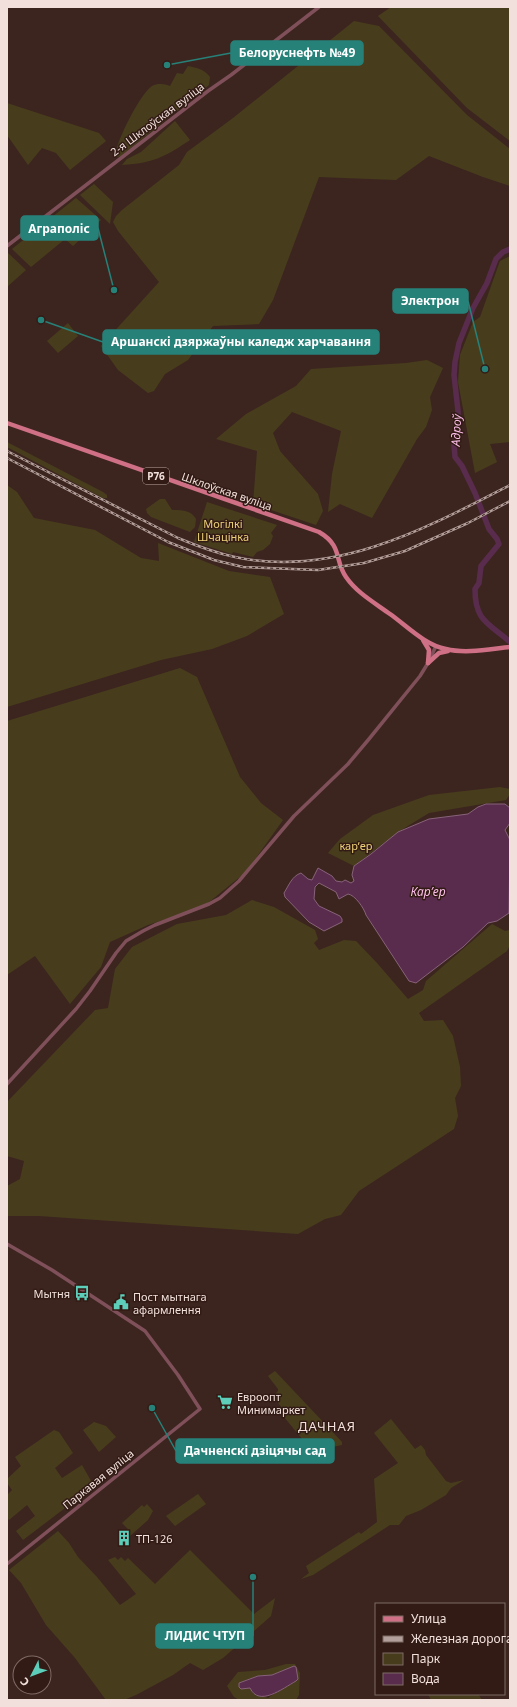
<svg xmlns="http://www.w3.org/2000/svg" width="517" height="1707" viewBox="0 0 517 1707" font-family="'Noto Sans',sans-serif">
<style>
.green{fill:#473d1d;fill-rule:evenodd}
.water{fill:#592c4e;stroke:#876279}
.lines{fill:none;stroke-linecap:round;stroke-linejoin:round}
.river{stroke:#592c4e;stroke-width:5.5}
.minor{stroke:#7f505a;stroke-width:3.5}
.major{stroke:#cf7086;stroke-width:4.5}
.rail-casing{stroke:#b29e9a;stroke-width:2.5}
.rail{stroke:#331b15;stroke-width:1;stroke-dasharray:3;stroke-linecap:butt}
.labels{text-anchor:middle;dominant-baseline:central;stroke-width:3;stroke-linejoin:round;paint-order:stroke}
.shield{fill:#331b15;stroke:#b8a5a0;stroke-width:1}
.shield-label{font-size:10px;font-weight:bold;fill:#f1e0dc}
.street-label{font-size:11px;fill:#f1e0dc;stroke:#331b15}
.park-label{font-size:11px;fill:#ecd179;stroke:#331b15}
.poi-label{font-size:11px;fill:#f1e0dc;stroke:#331b15;text-anchor:start}
.water-label{font-size:12px;font-style:italic;fill:#fbbee9;stroke:#331b15}
.quarter-label{font-size:13px;letter-spacing:1px;fill:#f1e0dc;stroke:#331b15}
.leader{fill:none;stroke:#268179;stroke-width:1.5}
.callout-dot{fill:#268179;stroke:#331b15;stroke-width:1.5}
.callout{fill:#268179;stroke:#268179;stroke-width:1.5}
.callout-label{font-size:12px;text-anchor:middle;font-weight:bold;fill:#fff}
</style>
<rect width="100%" height="100%" fill="#3d251f"/>
<g class="green">
<path d="M391,7h119v134l-43,-33 -89,-92z"/>
<path d="M354,21l25,5 88,89 43,34v37l-27,-9 -54,-21 -33,24 -77,-3 -46,123 -14,24 -46,2 -25,34 -23,14 -11,17 -6,2 -30,-23 -17,-24 58,-64 -41,-51 -5,-9 3,-6 6,-6 57,-45 8,-13 46,-34z"/>
<path d="M188,66c9,2 16,3 22,11l-1,8 -88,71 -3,1 -3,-1c1,-14 25,-62 37,-70 6,-3 13,-2 18,0l7,-13 6,1z"/>
<path d="M7,103l92,30 7,8 -36,29 -14,-17 -14,-5 -14,17 -21,-30z"/>
<path d="M175,121l15,19c-25,17 -37,23 -68,25l5,-6 14,-7z"/>
<path d="M94,184l19,18 -3,22 -30,-29z"/>
<path d="M76,198l25,22 -28,26 -8,-7 -34,28 -19,-18z"/>
<path d="M7,252l19,18 -19,17z"/>
<path d="M510,256v186l-20,2 7,18 -22,11 -17,-91 2,-27 13,-33 7,-5 20,-56z"/>
<path d="M68,323l10,13 -20,17 -11,-12z"/>
<path d="M427,360l16,8 -13,29 2,13 -6,17 -9,12 -45,79 -32,-14 -12,8 4,-38 9,-43 -49,-19 -19,21 7,18 38,43 5,17 -7,14 -63,-21 4,-53 -41,-12 30,-25 50,-28 15,-17 95,-6z"/>
<path d="M7,442l96,50 4,3v3h-4l-96,-51z"/>
<path d="M7,485l10,7 17,26 61,12 46,28 18,3 -1,-18 71,28 41,6 14,37 -37,22 -35,13 -51,11 -154,47z"/>
<path d="M160,499h5l7,11c10,0 19,0 24,9l-1,8 -5,5 -39,-15 -4,-4 -1,-4z"/>
<path d="M207,502l70,23 -6,8 2,3 -3,8 -7,6 -6,2 -4,5 -20,-5 -1,2 -38,-12z"/>
<path d="M180,668l17,9 43,100 21,26 22,17 -37,52 -43,35 -55,18 -38,17 -9,25 -31,37 -35,-48 -28,19v-254z"/>
<path d="M500,787l10,2v5l-4,6 -77,13 -31,19 -44,34 -26,-13 12,-14 33,-24 56,-20z"/>
<path d="M252,900l22,7 41,23 3,9 -4,4 5,7 25,-10 12,1 21,22 31,36 15,-9 3,-9 66,-57 13,7 5,-1v15l-3,6 -88,62 5,8 19,-1 10,16 7,31 1,19 -6,12 3,18 -4,13 -95,62 -18,24 -16,4 -27,15 -259,-18h-31l-1,-30 13,-7 4,-18 -17,-5v-54l88,-92 13,-2 7,-39 17,-22 45,-23 49,-9z"/>
<path d="M275,1371l67,71v3l-30,6 -28,-34 -2,-9 -9,-12 5,-5v-2l-10,-13z"/>
<path d="M391,1419l24,30 6,-4 4,5 1,5 20,26 5,2 13,-3 -13,8 -5,7 -25,15 -15,6 -7,9h-9l-77,50 -12,4 8,-6 -3,-7 53,-34 2,2 16,-12 -3,-43 24,-16 -24,-30z"/>
<path d="M94,1422l12,4 10,11 -17,15 -16,-22z"/>
<path d="M54,1430l5,2 14,21 -18,15 7,10 20,-13 12,21 -71,54 -7,-9 19,-15 -8,-11 -18,15 -2,-2v-23l5,-5 -5,-7v-4l14,-13 -6,-9z"/>
<path d="M198,1494l8,10 -31,22 -9,-10z"/>
<path d="M147,1504l6,7 -5,9 -18,16 -5,-4 3,-3 -6,-6 20,-18 2,2z"/>
<path d="M58,1531l11,12 9,14 19,20 23,28 16,-11 -28,-34 7,-3 3,3 3,-3 4,4 3,-3 27,26 35,-34 64,64 21,-16 -4,18 -48,42 -20,12 -13,-7 -17,12 -37,20 -12,5h-18l-31,-42 -29,-33 -25,-42 -12,-13z"/>
<path d="M286,1664h9l5,9 -1,22 -3,5h-57l-5,-3 -7,-11 11,-14 27,-2zM277,1673l-2,20 -7,5 -16,-6 -2,-4 -11,-1v-4l19,-7 10,1z"/>
<path d="M428,1694h50l4,6h-51z"/>
</g>
<g class="water">
<path d="M486,804h19l5,4v15l-5,7 5,10 -1,73 -12,8 -9,2 -25,24 -47,36 -7,-2 -43,-66c-2,-7 -11,-20 -18,-21l-9,5 -3,-7 -17,-9 -4,4 -1,12 5,7 21,10 2,3v3l-18,9 -15,-9 -24,-25 -1,-4c5,-8 8,-17 17,-20l7,6 4,1 6,-12 14,8 4,5 6,1 3,-2 6,3 3,-2 -2,-6 2,-9 17,-12 27,-22 31,-13 39,-5 10,-7z"/>
<path d="M294,1666l2,1 2,12 -2,2c-14,8 -37,26 -46,7l-9,1 -2,-2v-4l19,-7 14,-1z"/>
</g>
<g class="lines">
<path class="river" d="M510,249l-7,3 -7,7 -9,24 -14,25 -14,35 -4,19 -1,13 4,36v12l-4,22 1,12 7,9 13,27 14,36 8,10 2,5 -18,22 -2,17 -4,6c0,33 14,34 35,53"/>
<g class="minor">
<path d="M7,246l201,-155 23,-16 88,-68"/>
<path d="M7,1084l69,-75 14,-18 26,-38 10,-12 17,-10 12,-6 54,-21 11,-6 19,-17 55,-65 54,-52 21,-25 51,-63 8,-13 8,-17"/>
<path d="M7,1244l45,26 93,61 33,44 22,34 -193,155"/>
</g>
<g class="major">
<path d="M7,423l312,109c24,14 15,28 27,45 11,16 29,26 44,37 17,12 35,31 56,35 20,5 44,0 64,-2"/>
<path d="M423,640l6,10 -1,13"/>
<path d="M428,663l11,-10 9,-2"/>
</g>
<g class="rail-casing">
<g id="rail">
<path d="M7,451l171,87c19,8 38,15 57,19 100,21 190,-28 275,-72"/>
<path d="M7,458l161,84 46,18 29,7 75,3 46,-7 41,-12 63,-28 42,-22"/>
</g>
</g>
<use href="#rail" class="rail"/>
</g>
<defs>
<g id="bus-bare" transform="scale(1.2)"><path d="M-5-6H5V4H4V6H2V4H-2V6H-4V4H-5ZM-3.5-4V0h7V-4ZM-3.5 1.2v1.5H-2V1.2ZM2 1.2v1.5H3.5V1.2Z" fill="#5dceb9" stroke="#331b15" stroke-width="2.5" paint-order="stroke"/></g>
<g id="civic-bare" transform="scale(1.2)"><path d="M-.6-6.5H3V-4.5H.6V-3L4-1V1h2V6H-6V1h2V-1L-.6-3ZM-1.2 2.5V6h2.4V2.5Z" fill="#5dceb9" stroke="#331b15" stroke-width="2.5" paint-order="stroke"/></g>
<g id="supermarket-bare" transform="scale(1.2)"><path d="M-6-5.5h2.5l.6 2H6L4.5 2H-2.5L-4.4-4H-6ZM-1.5 3.2a1.3 1.3 0 1 0 .1 0ZM3 3.2a1.3 1.3 0 1 0 .1 0Z" fill="#5dceb9" stroke="#331b15" stroke-width="2.5" paint-order="stroke"/></g>
<g id="building-bare" transform="scale(1.2)"><path d="M-4-6H4V6H1V3H-1V6H-4ZM-2.5-4.3h1.7v1.8h-1.7ZM.8-4.3h1.7v1.8H.8ZM-2.5-1h1.7V.8h-1.7ZM.8-1h1.7V.8H.8Z" fill="#5dceb9" stroke="#331b15" stroke-width="2.5" paint-order="stroke"/></g>
</defs>
<g fill-rule="evenodd">
<use href="#bus-bare" x="82" y="1293"/>
<use href="#civic-bare" x="121" y="1302"/>
<use href="#supermarket-bare" x="225" y="1402"/>
<use href="#building-bare" x="124" y="1538"/>
</g>
<g class="labels">
<rect class="shield" x="143" y="468" width="26" height="16" rx="3"/>
<g class="shield-label">
<text x="156" y="476">Р76</text>
</g>
<g class="street-label">
<text transform="translate(157 119) rotate(-37)">2-я Шклоўская вуліца</text>
<text transform="translate(227 491) rotate(19)">Шклоўская вуліца</text>
<text transform="translate(98 1479) rotate(-39)">Паркавая вуліца</text>
</g>
<g class="park-label">
<text x="223" y="523">Могілкі<tspan x="223" dy="13">Шчацінка</tspan></text>
<text x="356" y="845">карʼер</text>
</g>
<g class="poi-label">
<text x="70" y="1293" text-anchor="end">Мытня</text>
<text x="133" y="1296">Пост мытнага<tspan x="133" dy="13">афармлення</tspan></text>
<text x="237" y="1396">Евроопт<tspan x="237" dy="13">Минимаркет</tspan></text>
<text x="136" y="1538">ТП-126</text>
</g>
<g class="water-label">
<text transform="translate(456 430) rotate(-87)">Адроў</text>
<text x="428" y="891">Карʼер</text>
</g>
<g class="quarter-label">
<text x="327" y="1426">ДАЧНАЯ</text>
</g>
</g>
<path class="leader" d="M167 65L231 53M114 290L98 228M485 369L468 301M41 320L103 342M152 1408L176 1451M253 1577L253 1636"/>
<g class="callout-dot">
<circle cx="167" cy="65" r="4"/>
<circle cx="114" cy="290" r="4"/>
<circle cx="485" cy="369" r="4"/>
<circle cx="41" cy="320" r="4"/>
<circle cx="152" cy="1408" r="4"/>
<circle cx="253" cy="1577" r="4"/>
</g>
<g class="callout">
<rect x="231" y="41" width="132" height="24" rx="4"/>
<rect x="21" y="216" width="77" height="24" rx="4"/>
<rect x="393" y="289" width="75" height="24" rx="4"/>
<rect x="103" y="330" width="276" height="24" rx="4"/>
<rect x="176" y="1439" width="158" height="24" rx="4"/>
<rect x="156" y="1624" width="97" height="24" rx="4"/>
</g>
<g class="callout-label">
<text x="297" y="57">Белоруснефть №49</text>
<text x="59" y="233">Аграполіс</text>
<text x="430" y="305">Электрон</text>
<text x="241" y="346">Аршанскі дзяржаўны каледж харчавання</text>
<text x="255" y="1455">Дачненскі дзіцячы сад</text>
<text x="205" y="1640">ЛИДИС ЧТУП</text>
</g>
<rect width="517" height="1707" fill="none" stroke="#f1e0dc" stroke-width="16"/>
<rect x="375" y="1603" width="130" height="92" fill="#331b15" stroke="#7f6a65"/>
<rect x="383" y="1616" width="20" height="6" fill="#cf7086" stroke="#7f6a65"/>
<text x="411" y="1623" font-size="12" fill="#f1e0dc">Улица</text>
<rect x="383" y="1636" width="20" height="6" fill="#b29e9a" stroke="#7f6a65"/>
<text x="411" y="1643" font-size="12" fill="#f1e0dc">Железная дорога</text>
<rect x="383" y="1653" width="20" height="12" fill="#473d1d" stroke="#7f6a65"/>
<text x="411" y="1663" font-size="12" fill="#f1e0dc">Парк</text>
<rect x="383" y="1673" width="20" height="12" fill="#592c4e" stroke="#7f6a65"/>
<text x="411" y="1683" font-size="12" fill="#f1e0dc">Вода</text>
<g transform="translate(32 1675) rotate(228)"><circle r="19" fill="#331b15" stroke="#7f6a65"/>
<path d="M0-3L7 15L0 10L-7 15Z" fill="#5dceb9"/>
<text y="-6" font-size="11" font-weight="bold" text-anchor="middle" fill="#f1e0dc">С</text>
</g>
</svg>
